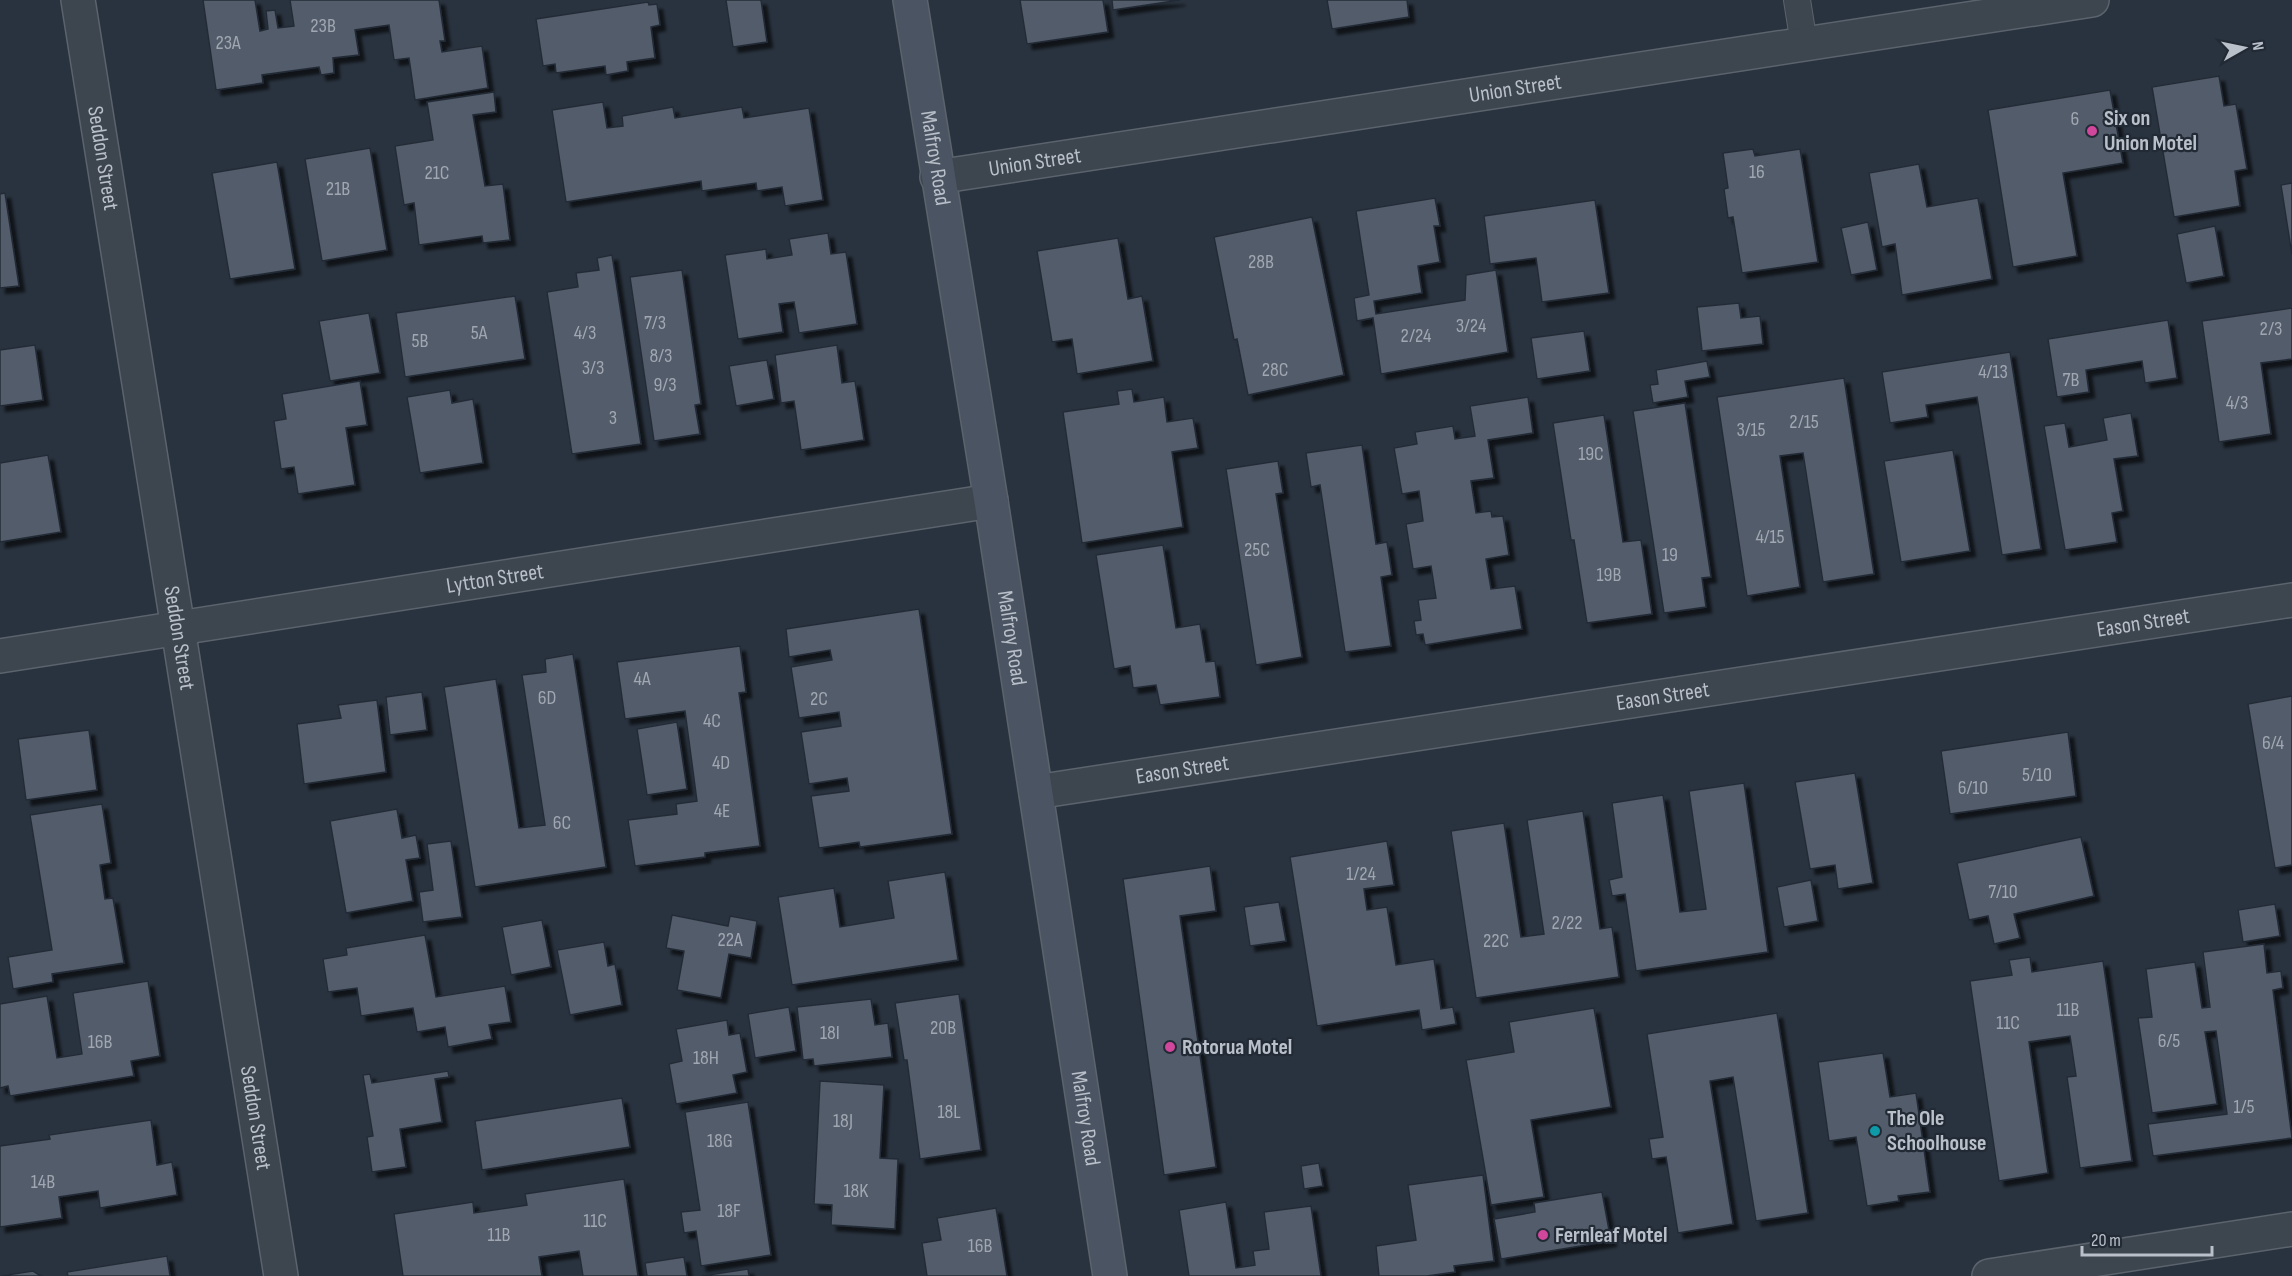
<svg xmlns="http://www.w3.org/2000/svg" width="2292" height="1276" viewBox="0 0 2292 1276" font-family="'Sofia Sans Condensed',sans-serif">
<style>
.building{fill:#535c6a;stroke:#242c37;stroke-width:1.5;filter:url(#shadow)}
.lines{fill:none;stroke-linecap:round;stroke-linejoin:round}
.service-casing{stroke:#5b636d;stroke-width:28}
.minor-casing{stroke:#5b636d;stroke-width:36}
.secondary-casing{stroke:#5b636d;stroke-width:36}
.service{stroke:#3d454f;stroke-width:26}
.minor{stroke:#3d454f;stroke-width:33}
.secondary{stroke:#4b5462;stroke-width:33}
.hotel-dot{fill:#d1479c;stroke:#222a35;stroke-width:2}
.culture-dot{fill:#0f9aa8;stroke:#222a35;stroke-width:2}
.labels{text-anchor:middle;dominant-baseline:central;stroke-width:4.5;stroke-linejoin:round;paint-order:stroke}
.number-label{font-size:20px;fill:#a0a7b2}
.street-label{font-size:22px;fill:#bac0ca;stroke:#222a35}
.poi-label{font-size:22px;font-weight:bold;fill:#bac0ca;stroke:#222a35;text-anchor:start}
</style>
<defs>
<filter id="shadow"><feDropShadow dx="5.5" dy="5.5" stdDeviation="1.5" flood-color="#0009"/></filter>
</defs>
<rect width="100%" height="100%" fill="#29333f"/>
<g class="building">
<path d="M203,0h52l5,31 8,-2 -2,-18 9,-1 3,18 16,-2 -4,-26h149l6,41h-5l2,11 40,-6 6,42 -73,12 -6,-42 -15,2 -5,-35 -34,5 4,25 -26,3 1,15 -13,2 -2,-8 -57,8 1,8 -47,7z"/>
<path d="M726,0h35l6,42 -34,5z"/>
<path d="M1020,0h83l5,32 -81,12z"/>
<path d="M1112,0h68l-67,10z"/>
<path d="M1327,0h80l2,17 -77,12z"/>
<path d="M648,2l1,3 8,-1 3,21 -9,2 4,31 -28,4 1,9 -22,4 -1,-9 -49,7 -1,-9 -12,2 -7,-47z"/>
<path d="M2219,76l5,30 12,-2 11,65 -12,2 5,35 -66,11 -22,-130z"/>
<path d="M2110,90l13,73 -60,10 14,83 -64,11 -25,-157z"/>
<path d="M494,92l2,20 -23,3 12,71 18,-2 7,56 -27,3 -1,-7 -63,9 -5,-42 -10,2 -9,-59 38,-6 -6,-38z"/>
<path d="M603,102l4,26 16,-2 -1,-10 51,-9 2,11 67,-11 2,11 65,-10 14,92 -38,6 -3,-19 -25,4 -1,-8 -54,8 -1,-10 -135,21 -14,-92z"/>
<path d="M370,148l17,102 -65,11 -17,-102z"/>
<path d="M1753,149l2,7 45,-7 18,113 -76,11 -9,-56 -5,1 -4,-29 4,-1 -5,-35z"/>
<path d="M277,162l18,107 -65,10 -18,-106z"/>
<path d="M1919,164l8,43 51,-9 14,81 -90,16 -7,-51 -13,3 -13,-74z"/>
<path d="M2292,183v72l-11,-70z"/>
<path d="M5,193l14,93 -19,2v-94z"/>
<path d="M1435,198l5,28h-6l6,36 -22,4 4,27 -48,8 2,13 89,-14 1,-25 30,-5 12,82 -127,22 -8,-56 -16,3 -3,-23 15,-3 -13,-84z"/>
<path d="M1595,200l14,93 -67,9 -6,-44 -46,6 -6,-48z"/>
<path d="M1312,217l32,158 -96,20 -11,-56 -3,1 -20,-103z"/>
<path d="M1868,222l9,48 -26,5 -10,-47z"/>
<path d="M2215,226l9,50 -38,7 -9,-49z"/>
<path d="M828,233l3,21 15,-2 11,72 -58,9 -5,-31 -15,2 4,28 -45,7 -13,-84 41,-6 1,10 25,-4 -3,-16z"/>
<path d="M1118,238l10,61 14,-3 11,65 -76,13 -5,-35 -20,3 -15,-91z"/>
<path d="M612,255l29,189 -69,10 -25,-162 31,-5 -2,-14 23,-3 -2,-12z"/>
<path d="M682,270l19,134 -6,1 5,29 -46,7 -24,-164z"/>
<path d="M515,296l10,63 -120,18 -9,-64z"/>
<path d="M1739,303l2,15 19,-2 3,28 -61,7 -5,-44z"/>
<path d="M2292,308v51l-31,4 10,71 -52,8 -17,-121z"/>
<path d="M369,313l11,60 -50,8 -11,-60z"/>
<path d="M2168,320l9,58 -32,5 -3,-22 -56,9 3,22 -32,5 -9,-58z"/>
<path d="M1584,331l6,40 -53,8 -6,-41z"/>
<path d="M35,345l8,55 -43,6v-56z"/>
<path d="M837,345l5,38 13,-2 9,59 -63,10 -7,-49 -13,2 -6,-48z"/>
<path d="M2010,352l31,197 -39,6 -25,-158 -51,8 2,12 -38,6 -8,-51z"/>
<path d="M767,360l7,39 -38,7 -7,-40z"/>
<path d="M1707,361l3,16 -25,4 3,16 -35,6 -3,-18 8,-1 -2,-14z"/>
<path d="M1844,378l30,196 -51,8 -20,-129 -23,3 20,131 -53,9 -30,-199z"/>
<path d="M360,381l7,44 -21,3 9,57 -57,9 -4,-27 -13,2 -7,-48 12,-2 -4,-25z"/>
<path d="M1132,389l2,13 30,-5 3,25 26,-4 5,30 -26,4 11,75 -101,16 -19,-131 56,-8 -2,-13z"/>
<path d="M450,390l2,13 21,-4 10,64 -63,10 -13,-76z"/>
<path d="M1528,397l5,36 -45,7 6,38 -23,3 5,32 15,-2 1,6 11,-1 6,39 -23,4 5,30 24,-3 7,43 -97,16 -2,-11 -7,1 -2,-14 7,-1 -3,-20 18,-2 -5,-32 -18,3 -7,-45 17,-3 -4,-30 -17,3 -8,-46 23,-4 -2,-12 38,-6 2,13 20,-3 -5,-30z"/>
<path d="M1685,403l26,174 -9,1 4,29 -42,6 -31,-202z"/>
<path d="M2131,413l7,43 -24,3 9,52 -11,2 5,29 -52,8 -21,-124 21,-3 4,24 38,-7 -4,-22z"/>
<path d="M1604,415l19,127 18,-2 11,74 -65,9 -13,-83h-3l-18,-117z"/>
<path d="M1362,445l14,99 11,-2 5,33 -11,2 10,69 -46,6 -25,-167 -9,2 -5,-34z"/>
<path d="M1953,450l17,101 -69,11 -17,-101z"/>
<path d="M48,455l13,77 -61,10v-79z"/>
<path d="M1278,461l5,32 -7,1 26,163 -46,8 -30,-196z"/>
<path d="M1163,545l13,83 24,-4 6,38 9,-1 5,36 -60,8 -4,-20 -23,3 -3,-22 -16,3 -18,-114z"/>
<path d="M919,609l33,225 -92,13 -1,-5 -40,6 -8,-52 38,-5 -2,-13 -38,6 -8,-52 40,-6 -2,-14 -40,6 -8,-51 41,-7 -2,-10 -41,7 -3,-28z"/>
<path d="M740,646l6,46 -7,1 21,153 -55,7v4l-70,9 -7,-46 49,-6 -1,-10 21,-3 -12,-90 -60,8 -8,-57z"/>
<path d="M573,654l33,213 -131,20 -31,-200 52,-8 23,149 26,-3 -23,-150 24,-3 -1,-13z"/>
<path d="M422,692l5,38 -37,5 -4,-38z"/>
<path d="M2292,696v169l-17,3 -27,-164z"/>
<path d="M377,700l9,72 -82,12 -7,-60 44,-6 -3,-13z"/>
<path d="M677,722l10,67 -40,6 -10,-66z"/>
<path d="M89,730l8,60 -71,10 -8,-61z"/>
<path d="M2068,732l8,64 -126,18 -9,-63z"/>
<path d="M1855,773l18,110 -35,6 -3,-24 -25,4 -15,-87z"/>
<path d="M1744,783l24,169 -132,19 -11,-77 -13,2 -3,-16 13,-3 -10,-74 51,-8 17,117 26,-3 -17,-118z"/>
<path d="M102,804l9,59 -11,2 5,34 8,-1 11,65 -72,11 1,8 -40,7 -5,-32 44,-7 -22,-135z"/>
<path d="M397,809l5,29 14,-3 4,23 -14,2 7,41 -67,12 -16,-92z"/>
<path d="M1583,811l17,118 12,-2 7,50 -143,21 -25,-167 53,-8 17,114 23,-3 -17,-114z"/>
<path d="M2081,837l13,59 -80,18 6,24 -26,6 -6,-28 -19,4 -12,-57z"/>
<path d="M451,841l11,76 -39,5 -4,-30 14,-2 -6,-46z"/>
<path d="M1387,841l7,44 -30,4 3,21 20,-3 9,58 38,-6 7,50 12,-2 3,17 -34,6 -3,-20 -102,16 -27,-169z"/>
<path d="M1210,866l6,45 -36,5 36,251 -52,8 -41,-296z"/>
<path d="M945,872l13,88 -166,25 -14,-88 56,-9 6,39 54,-9 -6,-37z"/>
<path d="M1811,880l7,41 -34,6 -7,-40z"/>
<path d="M1279,902l7,39 -36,5 -6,-39z"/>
<path d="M2275,904l5,32 -37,6 -5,-32z"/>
<path d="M672,915l56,11 2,-10 27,5 -6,37 -22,-4 -8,44 -44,-8 7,-39 -18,-3z"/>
<path d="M542,920l9,47 -40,8 -9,-48z"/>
<path d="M425,935l11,62 69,-11 6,36 -22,3 3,14 -44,8 -3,-20 -28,5 -4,-24 -52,8 -4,-28 -29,4 -5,-33 24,-4 -1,-7z"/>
<path d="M604,942l4,24 7,-2 7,41 -52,10 -13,-65z"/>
<path d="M2264,944l3,29 14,-2 2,17 -10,2 19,148 -139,18 -5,-32 79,-10 -11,-83 -11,1 12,72 -65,9 -14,-95 14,-1 -6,-48 49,-7 7,46 8,-1 -7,-55z"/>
<path d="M2030,957l2,15 71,-11 29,200 -52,7 -13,-91 9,-1 -6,-40 -41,6 19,131 -49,8 -29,-200 42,-6 -3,-15z"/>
<path d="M148,981l12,75 -29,5 3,15 -124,20 -2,-10 -8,2v-84l47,-8 10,62 25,-4 -9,-61z"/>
<path d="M959,994l22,156 -61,9 -13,-99h-3l-9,-57z"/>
<path d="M871,999l4,26 13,-2 4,34 -78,9 -1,-7 -10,1 -6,-53z"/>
<path d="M789,1007l7,44 -41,7 -7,-44z"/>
<path d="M1594,1008l17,99 -80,13 13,77 -53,8 -25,-145 48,-8 -5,-30z"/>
<path d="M1777,1013l31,200 -52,8 -23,-144 -23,4 23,143 -55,9 -12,-76 -14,2 -3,-20 14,-2 -16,-103z"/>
<path d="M727,1020l2,15 11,-2 7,39 -14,3 4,18 -61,11 -7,-40 13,-3 -6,-32z"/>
<path d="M1883,1053l7,44 26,-4 14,99 -32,4 1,5 -32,5 -11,-69 -27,4 -11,-79z"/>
<path d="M448,1071l1,6 -14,2 7,43 -42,7 6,38 -34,5 -5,-35 6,-1 -10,-61 7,-1 2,9z"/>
<path d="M820,1081l64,4 -4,73 18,1 -3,70 -64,-4 1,-20 -18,-1z"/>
<path d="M622,1098l8,49 -148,23 -7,-49z"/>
<path d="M748,1102l23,153 -70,11 -5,-35 -12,2 -3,-21 19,-2 -15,-98z"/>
<path d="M151,1120l6,45 15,-3 5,33 -77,13 -2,-17 -39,6 3,21 -62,9v-81l50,-7 -1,-4z"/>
<path d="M1319,1163l4,23 -19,3 -3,-23z"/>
<path d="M1483,1175l11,86 -40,5 1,6 -28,4h-48l-3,-30 40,-6 -8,-55z"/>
<path d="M624,1179l14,97h-55l-4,-25 -40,6 3,19h-139l-9,-62 79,-12 1,11 53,-8 -2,-11z"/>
<path d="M1602,1192l9,49 -110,18 -7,-40 41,-7 -1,-9z"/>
<path d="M1226,1202l10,66 19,-3 -2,-14 16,-2 -5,-37 47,-6 10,70h-132l-10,-66z"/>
<path d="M996,1208l11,68h-80l-5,-33 19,-3 -4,-22z"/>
<path d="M167,1256l3,20h-102l-1,-4z"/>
<path d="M684,1257l3,19h-40l-2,-13z"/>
<path d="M748,1269l1,7h-47z"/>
<path d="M33,1271l8,5h-40z"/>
</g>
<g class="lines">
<g class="service-casing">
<path id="service" d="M1797,0l7,44"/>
</g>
<g class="minor-casing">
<g id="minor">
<path id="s1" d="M78,0l203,1276"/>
<path id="s2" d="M937,177l1155,-177"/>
<path id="s3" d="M0,656l991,-155"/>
<path id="s4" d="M1036,792l1256,-192"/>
<path d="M1989,1276l303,-47"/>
</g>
</g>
<g class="secondary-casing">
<g id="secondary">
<path id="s5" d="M910,0l81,501 119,775"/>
</g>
</g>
<use href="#service" class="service"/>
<use href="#minor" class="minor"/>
<use href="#secondary" class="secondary"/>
</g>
<g class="hotel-dot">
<circle cx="2092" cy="131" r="6"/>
<circle cx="1170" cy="1047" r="6"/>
<circle cx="1543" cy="1235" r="6"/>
</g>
<circle class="culture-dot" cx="1875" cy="1131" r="6"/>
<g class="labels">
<g class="number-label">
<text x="323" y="26">23B</text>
<text x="228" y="43">23A</text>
<text x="2075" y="119">6</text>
<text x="1757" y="172">16</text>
<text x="437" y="173">21C</text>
<text x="338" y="189">21B</text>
<text x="1261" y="262">28B</text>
<text x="655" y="323">7/3</text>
<text x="1471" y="326">3/24</text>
<text x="2271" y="329">2/3</text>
<text x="479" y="333">5A</text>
<text x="585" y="333">4/3</text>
<text x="1416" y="336">2/24</text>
<text x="420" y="341">5B</text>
<text x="661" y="356">8/3</text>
<text x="593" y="368">3/3</text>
<text x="1275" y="370">28C</text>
<text x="1993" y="372">4/13</text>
<text x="2071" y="380">7B</text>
<text x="665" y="385">9/3</text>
<text x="2237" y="403">4/3</text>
<text x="613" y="418">3</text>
<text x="1804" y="422">2/15</text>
<text x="1751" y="430">3/15</text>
<text x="1591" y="454">19C</text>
<text x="1770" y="537">4/15</text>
<text x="1257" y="550">25C</text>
<text x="1670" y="555">19</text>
<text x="1609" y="575">19B</text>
<text x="642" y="679">4A</text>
<text x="547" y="698">6D</text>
<text x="819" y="699">2C</text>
<text x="712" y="721">4C</text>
<text x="2273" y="743">6/4</text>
<text x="721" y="763">4D</text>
<text x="2037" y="775">5/10</text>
<text x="1973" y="788">6/10</text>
<text x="722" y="811">4E</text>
<text x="562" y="823">6C</text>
<text x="1361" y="874">1/24</text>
<text x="2003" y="892">7/10</text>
<text x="1567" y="923">2/22</text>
<text x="730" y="940">22A</text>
<text x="1496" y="941">22C</text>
<text x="2068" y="1010">11B</text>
<text x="2008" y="1023">11C</text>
<text x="943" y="1028">20B</text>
<text x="830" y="1033">18I</text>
<text x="2169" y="1041">6/5</text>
<text x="100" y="1042">16B</text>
<text x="706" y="1058">18H</text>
<text x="2244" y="1107">1/5</text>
<text x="949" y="1112">18L</text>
<text x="843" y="1121">18J</text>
<text x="720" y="1141">18G</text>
<text x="43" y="1182">14B</text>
<text x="856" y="1191">18K</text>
<text x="729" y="1211">18F</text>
<text x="595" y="1221">11C</text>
<text x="499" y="1235">11B</text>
<text x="980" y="1246">16B</text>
</g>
<g class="street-label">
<text stroke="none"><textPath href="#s2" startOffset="585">Union Street</textPath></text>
<text stroke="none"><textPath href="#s1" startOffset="160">Seddon Street</textPath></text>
<text stroke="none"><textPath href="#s5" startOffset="160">Malfroy Road</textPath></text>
<text stroke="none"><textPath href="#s2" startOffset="99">Union Street</textPath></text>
<text stroke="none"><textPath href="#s3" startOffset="501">Lytton Street</textPath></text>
<text stroke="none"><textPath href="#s4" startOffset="1120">Eason Street</textPath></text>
<text stroke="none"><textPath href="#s1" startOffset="646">Seddon Street</textPath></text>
<text stroke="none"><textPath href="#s5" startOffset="646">Malfroy Road</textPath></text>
<text stroke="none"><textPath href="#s4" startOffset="634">Eason Street</textPath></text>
<text stroke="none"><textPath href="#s4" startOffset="148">Eason Street</textPath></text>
<text stroke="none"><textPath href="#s1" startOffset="1132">Seddon Street</textPath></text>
<text stroke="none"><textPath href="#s5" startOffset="1132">Malfroy Road</textPath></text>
</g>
<g class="poi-label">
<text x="2104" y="118">Six on<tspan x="2104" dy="25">Union Motel</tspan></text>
<text x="1182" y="1047">Rotorua Motel</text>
<text x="1887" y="1118">The Ole<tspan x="1887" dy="25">Schoolhouse</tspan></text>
<text x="1555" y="1235">Fernleaf Motel</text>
</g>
</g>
<g transform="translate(2244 48) rotate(81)" stroke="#222a35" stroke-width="4.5" paint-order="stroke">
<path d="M0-4.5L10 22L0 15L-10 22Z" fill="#bac0ca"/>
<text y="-9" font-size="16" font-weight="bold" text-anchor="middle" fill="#bac0ca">N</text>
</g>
<path d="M2082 1246v9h130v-9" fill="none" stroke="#bac0ca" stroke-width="3"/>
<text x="2091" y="1246" font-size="18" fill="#bac0ca" stroke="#222a35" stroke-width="4.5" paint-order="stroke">20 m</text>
</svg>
